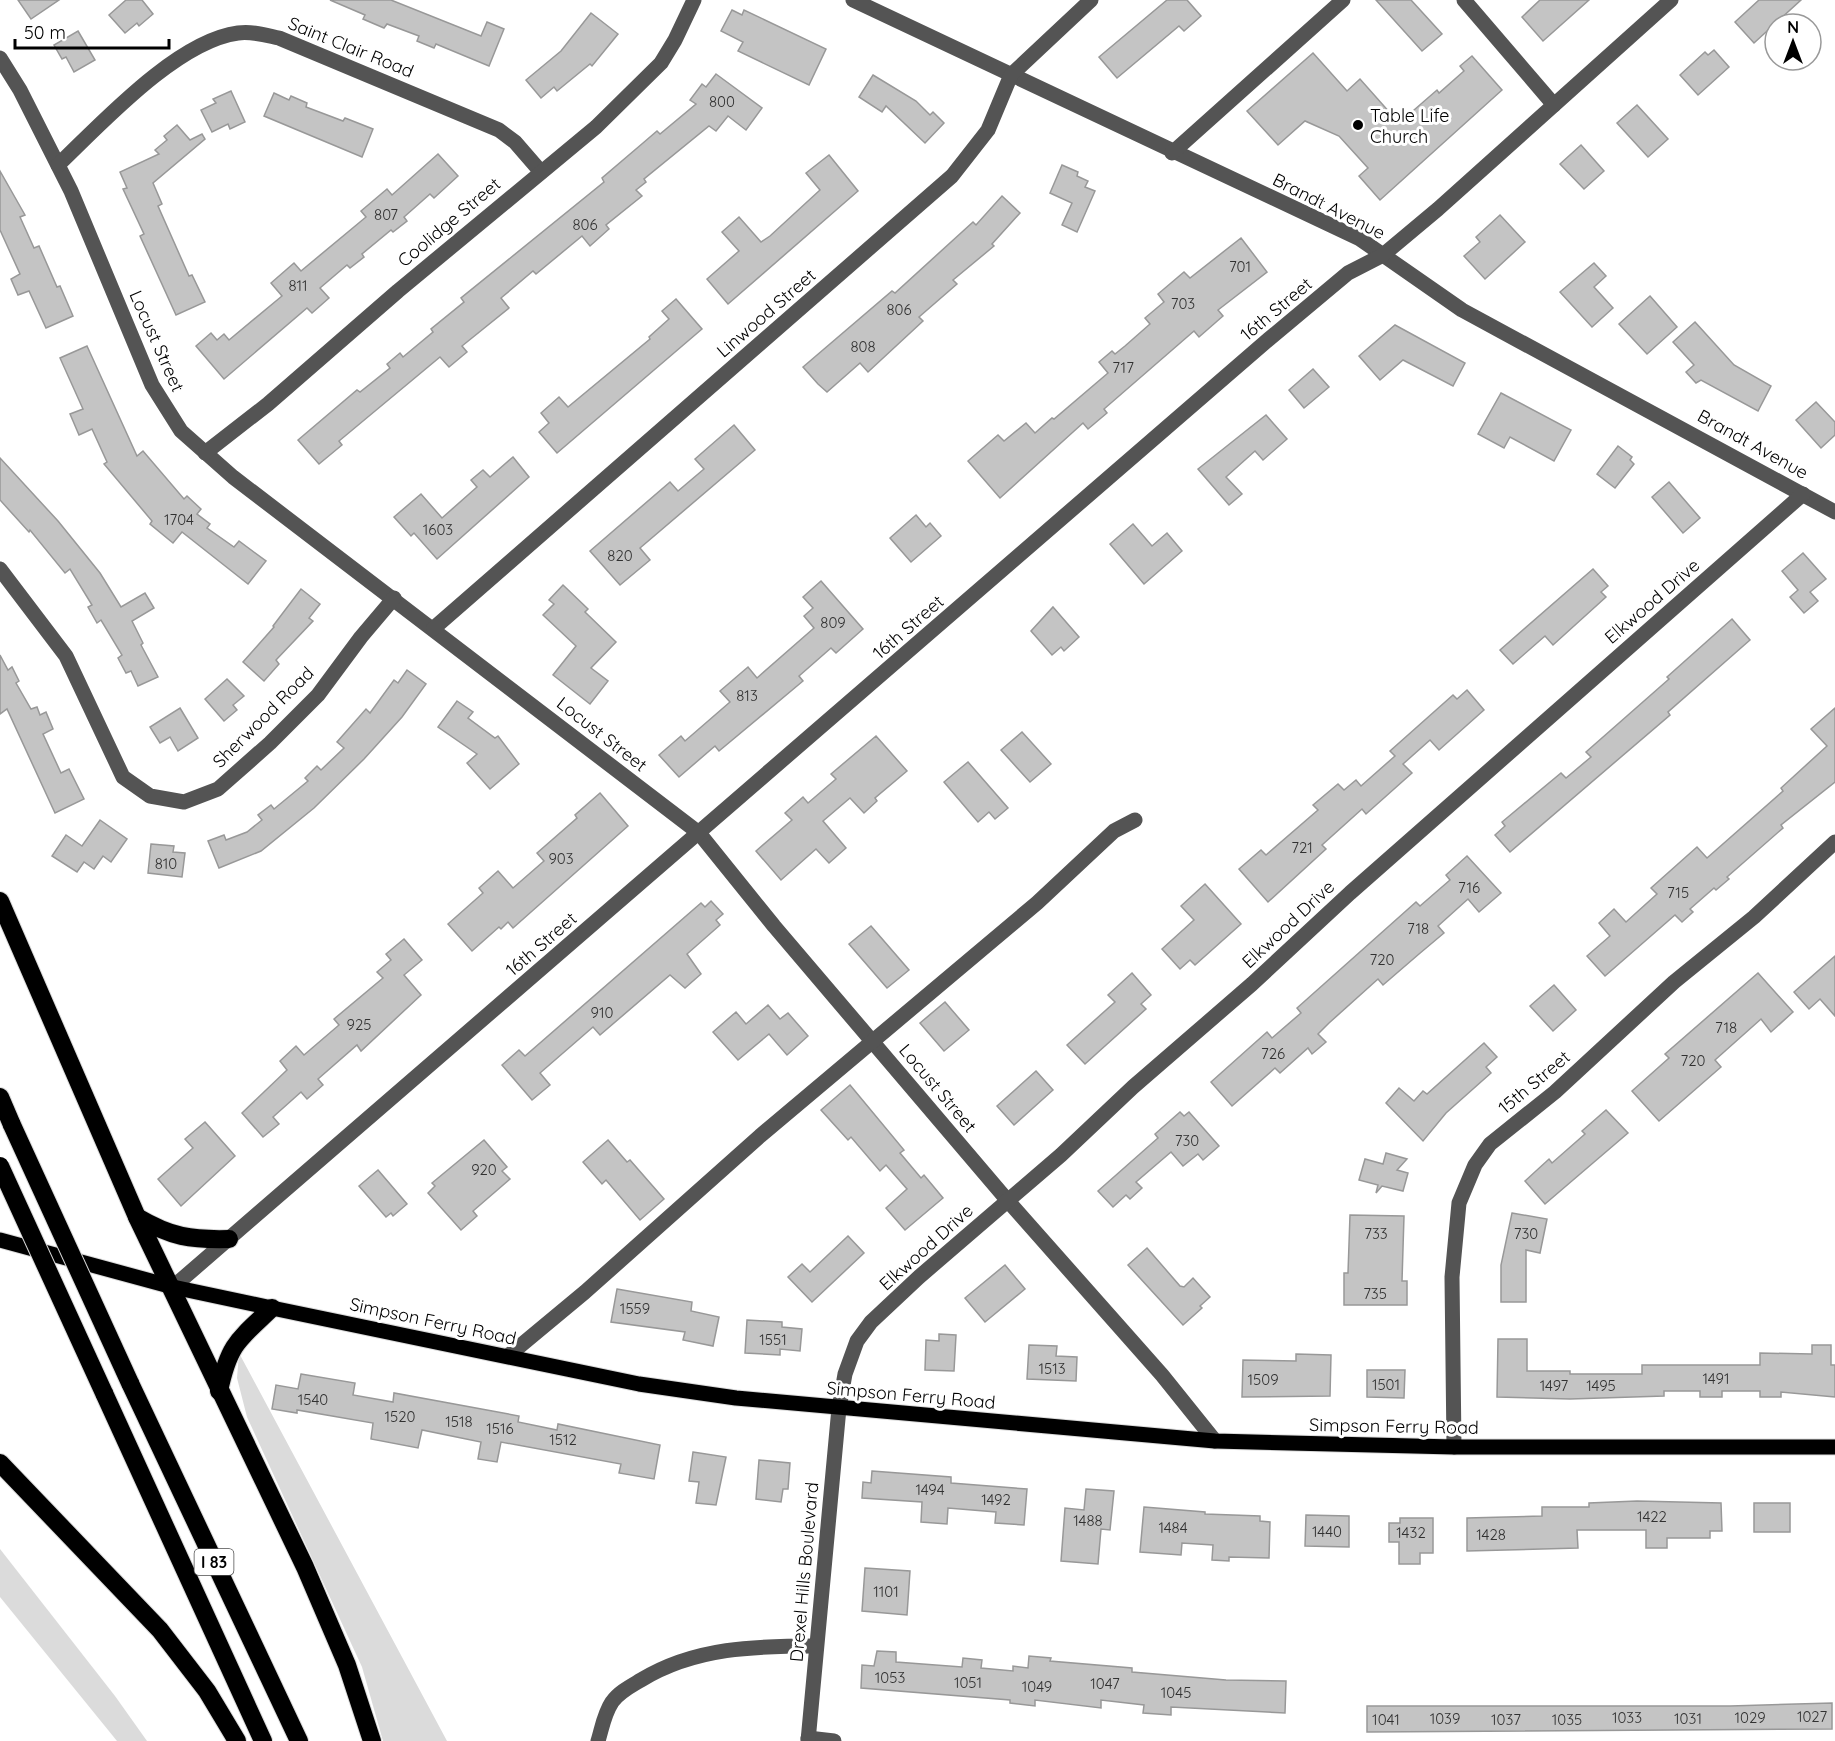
<svg xmlns="http://www.w3.org/2000/svg" width="1835" height="1741" viewBox="0 0 1835 1741" font-family="Quicksand,sans-serif">
<style>
.green{fill:#dbdbdb}
.building{fill:#c4c4c4;stroke:#989898;stroke-width:1.5}
.lines{fill:none;stroke-linecap:round;stroke-linejoin:round}
.major-casing{stroke:#dbdbdb;stroke-width:17}
.highway-casing{stroke:#dbdbdb;stroke-width:20}
.minor{stroke:#545454;stroke-width:15}
.major{stroke:#000;stroke-width:15}
.highway{stroke:#000;stroke-width:18}
.highway-bridge-casing{stroke:#dbdbdb;stroke-width:20;stroke-linecap:butt}
.highway-bridge{stroke:#000;stroke-width:18}
.poi-dot{fill:#000;stroke:#fff;stroke-width:2}
.labels{text-anchor:middle;dominant-baseline:central;stroke-width:6;stroke-linejoin:round;paint-order:stroke}
.number-label{font-size:15px;fill:#313131}
.shield{fill:#fff;stroke:#4c4c4c;stroke-width:1.5}
.shield-label{font-size:16px;font-weight:bold;fill:#000}
.street-label{font-size:18px;fill:#000;stroke:#fff}
.poi-label{font-size:18px;fill:#000;stroke:#fff;text-anchor:start}
</style>
<rect width="100%" height="100%" fill="#fff"/>
<g class="green">
<path d="M239,1353l208,388h-64l-21,-74 -115,-250 -10,-39z"/>
<path d="M0,1549l115,147 32,45h-30l-117,-144z"/>
</g>
<g class="building">
<path d="M18,0h41l-28,19z"/>
<path d="M126,0h16l11,14 -14,12 -2,-3 -12,10 -16,-18z"/>
<path d="M330,0h61l90,36 6,-14 17,7 -15,37 -53,-22 -2,4 -17,-7 2,-5 -32,-12 -3,4 -21,-9 2,-4z"/>
<path d="M1167,0h20l14,16 -17,15 -5,-5 -62,52 -18,-21z"/>
<path d="M1376,0h35l31,34 -20,17z"/>
<path d="M1540,0h49l-46,41 -21,-24z"/>
<path d="M1759,0h42l-47,43 -19,-21z"/>
<path d="M732,10l10,5 2,-5 82,39 -17,36 -71,-34 5,-9 -22,-11z"/>
<path d="M591,13l27,21 -26,32 -2,-2 -33,27 -3,-4 -13,11 -15,-18 35,-29z"/>
<path d="M78,31l17,29 -21,12 -8,-15 -4,2 -8,-14z"/>
<path d="M1714,50l15,17 -31,28 -18,-20 25,-23 3,3z"/>
<path d="M1313,53l34,38 13,-12 39,44 38,-33 2,3 25,-22 -4,-5 12,-10 30,34 -122,110 -21,-24 9,-8 -29,-32 -34,-15 -27,24 -31,-34z"/>
<path d="M716,74l46,34 -16,22 -18,-14 -12,15 -7,-5 -65,53 2,3 -10,8 6,6 -36,29 3,4 -19,17 -8,-10 -46,38 -3,-3 -32,27 8,10 -47,38 5,6 -18,15 -9,-10 -101,84 3,4 -23,19 -21,-24 59,-50 3,2 30,-24 -3,-4 13,-11 3,4 30,-25 -2,-3 33,-27 -3,-4 143,-116 -2,-4 41,-35 14,-12 3,3 36,-30 -6,-4 12,-16 4,3z"/>
<path d="M873,75l43,26 14,14 3,-3 11,11 -19,20 -39,-37 -4,6 -23,-15z"/>
<path d="M231,91l14,31 -15,7 -2,-5 -16,8 -11,-22 15,-7 -3,-4z"/>
<path d="M274,93l15,7 2,-4 16,7 -1,4 37,14 2,-3 28,11 -11,28 -98,-41z"/>
<path d="M1637,105l31,34 -20,18 -31,-34z"/>
<path d="M177,125l13,15 12,-6 3,5 -52,44 9,21 -4,2 31,70 3,-1 13,27 -29,13 -36,-79 4,-2 -21,-45 4,-1 -7,-16 39,-18 -4,-4 12,-10 -3,-4z"/>
<path d="M1581,145l23,26 -20,18 -24,-25z"/>
<path d="M438,154l20,22 -24,22 -4,-4 -26,23 3,4 -14,11 -2,-2 -29,24 2,3 -14,11 -3,-3 -27,23 9,10 -17,15 -5,-5 -83,71 -28,-33 15,-13 6,7 7,-6 5,6 53,-44 -11,-13 23,-20 7,8 65,-54 -5,-6 26,-22 5,6z"/>
<path d="M829,155l29,36 -130,113 -21,-25 32,-28 -17,-19 17,-15 22,25 9,-6 50,-46 -14,-17z"/>
<path d="M1062,165l16,7 -1,4 11,5 -3,6 10,4 -18,41 -15,-7 10,-22 -22,-10z"/>
<path d="M0,171l25,44 -5,2 14,31 5,-2 18,41 3,-1 13,30 -27,12 -17,-37 -11,4 -7,-16 9,-5 -20,-44z"/>
<path d="M1002,196l18,17 -28,31 2,2 -41,34 4,4 -38,33 4,4 -55,51 -8,-9 -33,29 -9,-8 -15,-17 89,-76 3,2 78,-71 3,3z"/>
<path d="M1500,215l25,27 -40,37 -21,-23 16,-14 -4,-5z"/>
<path d="M1241,238l26,34 -49,38 5,6 -24,21 -5,-6 -90,78 3,4 -19,16 -5,-6 -83,75 -32,-37 30,-26 6,6 22,-18 9,10 17,-15 2,1 54,-46 -9,-11 13,-11 3,3 10,-8 25,-22 -5,-6 19,-16 -6,-8 26,-22 6,6z"/>
<path d="M1594,263l12,13 -12,11 19,21 -21,19 -32,-35z"/>
<path d="M1650,296l27,31 -30,27 -28,-30z"/>
<path d="M676,299l26,30 -145,124 -18,-21 10,-9 -8,-10 18,-16 9,10 82,-68 -1,-2 20,-18 -7,-8z"/>
<path d="M1695,322l39,43 37,21 -13,25 -57,-31 -5,3 -10,-11 8,-7 -21,-23z"/>
<path d="M1395,325l70,38 -12,23 -50,-26 -23,20 -21,-24z"/>
<path d="M87,346l50,110 6,-5 41,48 3,-3 14,13 -4,5 13,10 -3,4 27,19 5,-6 27,20 -18,23 -66,-52 -9,11 -23,-19 2,-3 -48,-57 3,-2 -15,-33 -13,6 -9,-21 13,-5 -23,-51z"/>
<path d="M1313,369l16,18 -25,21 -15,-18z"/>
<path d="M1501,393l70,37 -17,31 -44,-24 -6,11 -26,-14z"/>
<path d="M1816,402l19,20v13l-14,13 -25,-28z"/>
<path d="M1266,415l21,24 -24,21 -8,-9 -29,26 16,17 -13,11 -31,-36z"/>
<path d="M734,425l21,25 -115,98 10,12 -30,25 -30,-34 80,-69 8,9 26,-22 -9,-10z"/>
<path d="M1618,446l14,11 -2,3 4,4 -19,24 -18,-14z"/>
<path d="M513,457l16,20 -92,82 -23,-26 -3,3 -17,-19 27,-23 21,24 35,-31 -6,-7 12,-10 7,7z"/>
<path d="M0,458l58,63 42,52 21,34 24,-14 9,15 -22,13 11,22 -2,2 17,32 -20,9 -7,-15 -5,2 -8,-15 4,-3 -21,-35 -4,3 -9,-16 4,-2 -22,-36 -5,4 -35,-43 -1,2 -29,-32z"/>
<path d="M1669,482l31,36 -17,15 -31,-36z"/>
<path d="M916,515l10,12 4,-4 11,13 -30,26 -21,-24z"/>
<path d="M1133,524l19,22 15,-13 15,18 -38,33 -34,-40z"/>
<path d="M1803,553l23,26 -16,13 8,9 -14,12 -14,-16 8,-7 -16,-19z"/>
<path d="M1593,569l15,17 -7,6 5,5 -53,48 -8,-9 -32,28 -13,-14z"/>
<path d="M821,581l42,48 -27,24 -5,-5 -32,28 4,5 -84,70 -4,-5 -36,31 -20,-22 22,-19 4,5 45,-39 -10,-11 28,-24 9,11 57,-50 -10,-12 9,-8 -10,-11z"/>
<path d="M563,585l25,24 -3,3 31,30 -25,26 17,13 -18,23 -37,-29 23,-29 -33,-31 11,-11 -5,-4z"/>
<path d="M301,589l19,15 -11,14 4,3 -37,39 3,4 -15,17 -21,-19 31,-35 -1,-1z"/>
<path d="M1053,607l26,30 -15,14 -3,-4 -9,8 -21,-24z"/>
<path d="M1732,619l18,21 -82,72 2,3 -160,137 -15,-17 10,-9 -3,-4 59,-49 5,5 25,-21 -5,-5 83,-73 -2,-2z"/>
<path d="M0,655l8,15 4,-3 7,14 -3,2 15,26 6,-2 3,8 6,-3 7,17 -10,5 18,39 8,-4 15,30 -29,14 -48,-104 -7,5z"/>
<path d="M407,670l19,14 -24,33 -38,42 -50,49 -53,43 -42,17 -11,-27 16,-6 2,5 21,-8 15,-12 -4,-5 13,-10 3,4 34,-28 -3,-3 12,-12 4,4 23,-22 -7,-6 29,-33 4,4 24,-33 4,3z"/>
<path d="M227,679l17,17 -11,9 4,5 -13,11 -19,-22z"/>
<path d="M1467,690l17,20 -45,40 -9,-10 -27,24 9,9 -46,41 -4,-5 -40,36 4,4 -58,53 -29,-33 22,-19 5,5 52,-45 -5,-5 25,-21 6,6 12,-10 5,6 34,-30 -5,-5 63,-56 4,4z"/>
<path d="M457,701l16,11 -5,6 27,20 3,-2 21,28 -29,25 -23,-26 10,-9 -39,-27z"/>
<path d="M180,708l18,30 -20,13 -8,-14 -10,6 -10,-16z"/>
<path d="M1835,708v74l-54,43 2,3 -56,49 2,2 -13,11 -2,-2 -24,21 3,3 -11,10 -7,-7 -70,61 -18,-20 23,-20 -11,-13 15,-14 12,13 31,-28 -6,-6 46,-41 10,11 76,-67 -2,-3 46,-42 -16,-17z"/>
<path d="M1022,732l29,32 -21,18 -29,-32z"/>
<path d="M876,736l31,35 -32,27 2,3 -13,12 -14,-15 -27,23 23,27 -17,15 -13,-14 -35,31 -25,-29 36,-31 -7,-7 18,-16 5,6 28,-24 -5,-5z"/>
<path d="M968,762l40,46 -13,11 -6,-7 -11,10 -34,-40z"/>
<path d="M600,793l28,33 -115,102 -5,-6 -7,7 -2,-2 -27,24 -24,-27 35,-31 -4,-5 19,-17 15,17 31,-27 -7,-8 40,-35 -2,-3z"/>
<path d="M100,820l27,19 -16,23 -8,-6 -9,13 -10,-7 -7,10 -25,-16 14,-21 16,11z"/>
<path d="M151,844l23,2 -1,6 12,1 -3,24 -34,-4z"/>
<path d="M1467,856l34,37 -22,19 -11,-13 -30,27 6,7 -25,21 -36,31 -5,-6 -49,44 -11,11 8,8 -14,12 -4,-6 -28,25 -5,-5 -43,38 -21,-24 56,-50 5,6 29,-25 -4,-5 119,-106 4,4 30,-26 -4,-5z"/>
<path d="M1205,884l36,40 -46,41 -5,-5 -10,9 -18,-20 32,-29 -13,-14z"/>
<path d="M711,901l12,13 -7,6 4,5 -33,29 14,20 -16,14 -15,-13 -70,60 -7,-8 -53,46 10,12 -18,15 -30,-35 17,-15 6,6 176,-153 4,4z"/>
<path d="M871,926l38,44 -22,18 -38,-44z"/>
<path d="M404,939l18,21 -18,15 17,20 -60,56 -4,-6 -39,34 5,6 -16,14 -6,-7 -28,25 6,7 -16,13 -21,-24 45,-43 -7,-9 16,-15 8,9 35,-30 -5,-6 49,-41 -6,-6 14,-12 -5,-6z"/>
<path d="M1835,956v60l-15,-17 -11,10 -15,-17z"/>
<path d="M1132,973l19,22 -10,9 5,5 -61,55 -18,-19 48,-43 -7,-7z"/>
<path d="M1758,973l35,39 -22,20 -10,-13 -46,41 6,7 -62,54 -27,-30 37,-33 -4,-4z"/>
<path d="M1554,985l22,25 -23,21 -23,-25z"/>
<path d="M945,1002l24,28 -25,21 -24,-28z"/>
<path d="M768,1005l12,14 8,-6 20,23 -21,19 -18,-21 -31,26 -25,-28 23,-20 10,12z"/>
<path d="M1484,1043l13,14 -11,10 5,6 -45,40 -23,28 -37,-38 13,-15 15,13 9,-10 4,3z"/>
<path d="M1036,1071l17,19 -39,35 -17,-19z"/>
<path d="M850,1085l54,65 -4,3 21,25 3,-3 19,23 -38,32 -19,-22 21,-19 -21,-24 -6,6 -29,-34 -3,3 -27,-30z"/>
<path d="M1606,1110l22,23 -83,71 -20,-23 24,-22 3,4 33,-29 -3,-3z"/>
<path d="M1180,1112l4,4 5,-4 30,34 -16,14 -5,-6 -15,12 -12,-14 -35,30 6,6 -12,11 -4,-4 -13,12 -15,-16 60,-53 -3,-4z"/>
<path d="M205,1122l30,34 -54,50 -23,-27 35,-31 -8,-9z"/>
<path d="M484,1140l23,27 -5,4 8,8 -37,32 4,5 -16,14 -33,-37 7,-7 -3,-3z"/>
<path d="M608,1140l19,22 3,-2 34,39 -24,21 -34,-40 -4,4 -19,-22z"/>
<path d="M1386,1153l21,6 -10,11 11,3 -5,18 -21,-5 -6,7 2,-8 -19,-5 6,-21 18,5z"/>
<path d="M378,1170l29,34 -14,12 -2,-3 -5,4 -27,-31z"/>
<path d="M1512,1213l35,6 -7,34 -14,-3v52h-25v-37z"/>
<path d="M1350,1215l54,1 -2,65h5v24h-63v-32h4z"/>
<path d="M848,1236l16,17 -52,49 -24,-25 14,-13 8,8z"/>
<path d="M1147,1248l33,38 4,1 9,-9 17,19 -10,9 2,2 -19,17 -55,-60z"/>
<path d="M1005,1265l20,24 -40,33 -20,-24z"/>
<path d="M617,1289l75,13 -1,9 28,6 -6,29 -30,-6 2,-8 -74,-10z"/>
<path d="M747,1320l35,2v5l20,2 -2,22 -20,-2v6l-35,-2z"/>
<path d="M939,1334l17,1 -2,36 -29,-1 1,-30 13,1z"/>
<path d="M1498,1339h29v32h43v3h72v-9h118v-12l52,1v-9h19v20h4v32l-54,-5v5h-21v-6h-38v6h-22v-6h-36v5l-94,3 -73,-2z"/>
<path d="M1029,1345l28,1 -1,10 21,1 -1,24 -49,-2z"/>
<path d="M1296,1354l35,1 -1,41 -88,1 1,-37 53,1z"/>
<path d="M1367,1370h38l-1,28 -37,-1z"/>
<path d="M301,1374l54,9 -2,12 40,7 1,-9 125,23 -1,6 39,8 1,-6 102,21 -6,34 -35,-6 2,-9 -120,-22 -4,20 -19,-3 3,-17 -59,-12 -4,18 -47,-9 2,-16 -76,-13v3l-25,-4 4,-24 22,4z"/>
<path d="M693,1452l33,5 -10,48 -20,-2 3,-21 -10,-1z"/>
<path d="M759,1460l31,3 -2,26h-5l-2,13 -25,-3z"/>
<path d="M872,1471l79,6v6l76,6 -3,36 -29,-2 1,-11 -48,-4 -1,16 -26,-2 1,-20 -60,-4 1,-16 8,1z"/>
<path d="M1086,1489l28,2 -4,39 -9,-1 -3,35 -37,-3 4,-53 19,2z"/>
<path d="M1637,1501l84,2 1,28h-12v7h-43v10h-21v-18h-69l1,18 -111,3v-33l75,-2v-9h47v-4z"/>
<rect x="1754" y="1503" width="36" height="29"/>
<path d="M1144,1507l61,5v2l55,2v5l10,1 -1,36 -40,-1v4l-17,-1 1,-15 -31,-2 -1,12 -41,-3z"/>
<path d="M1306,1515l43,1v31l-44,-1z"/>
<path d="M1400,1518h33v35h-13v11h-21v-22h-10v-19h11z"/>
<path d="M865,1568l45,3 -3,44 -45,-4z"/>
<path d="M877,1651l19,1v10l66,5 1,-9 19,2 -1,8 32,3v-5l15,2 1,-12 22,2 -1,3 82,7v4l94,8 60,1 -1,32 -114,-6v8l-28,-2 1,-8 -43,-5v8l-66,-8v6l-25,-3v-3l-149,-12 1,-23 12,1z"/>
<path d="M1832,1703v26l-465,3v-26h363z"/>
</g>
<g class="lines">
<g class="major-casing">
<path id="major" d="M0,1240l173,47 99,21 367,76 97,14 479,43 239,6h381"/>
</g>
<g class="highway-casing">
<g id="highway">
<path d="M0,901l137,316 168,350 42,98 25,76"/>
<path d="M0,1097l12,28"/>
<path d="M137,1217c34,20 54,23 92,22"/>
<path d="M130,1383l169,358"/>
<path d="M219,1391c10,-47 19,-51 53,-83"/>
<path d="M104,1393l159,348"/>
<path d="M0,1463l160,167 47,61 30,50"/>
</g>
</g>
<g class="minor">
<path d="M853,0l507,239 102,71 373,202"/>
<path d="M1464,0l90,105"/>
<path d="M0,58l20,32 51,101 81,194 29,46 52,46 466,356 75,93 234,275 154,174 53,66"/>
<path d="M1172,153l171,-153"/>
<path d="M58,165c44,-42 119,-124 180,-132 14,-2 27,2 41,5l220,92 16,12 26,30"/>
<path d="M205,453l63,-49 130,-113 198,-164 65,-64 14,-23 19,-40"/>
<path d="M0,569l66,87 57,121 27,19 34,6 34,-13 52,-46 48,-48 43,-58 33,-39"/>
<path d="M434,628l518,-452 36,-46 23,-55 80,-75"/>
<path d="M173,1287l1096,-948 79,-66 35,-18 55,-46 233,-209"/>
<path d="M508,1356l77,-64 175,-156 277,-233 77,-72 21,-11"/>
<path d="M1454,1447l-2,-170 7,-74 16,-38 15,-21 65,-52 119,-110 80,-65 81,-75"/>
<path d="M808,1738l26,3"/>
<path d="M598,1741c4,-13 6,-27 14,-39 7,-10 19,-16 29,-22 54,-33 115,-34 175,-34"/>
<path d="M808,1741l31,-333 6,-34 12,-33 14,-19 48,-45 142,-122 72,-68 119,-103 98,-91 453,-399"/>
</g>
<use href="#major" class="major"/>
<use href="#highway" class="highway"/>
<g class="highway-bridge-casing">
<g id="highway-bridge">
<path d="M12,1125l118,258"/>
<path d="M0,1166l104,227"/>
</g>
</g>
<use href="#highway-bridge" class="highway-bridge"/>
</g>
<circle class="poi-dot" cx="1358" cy="125" r="6"/>
<g class="labels">
<g class="number-label">
<text x="722" y="101">800</text>
<text x="386" y="214">807</text>
<text x="585" y="224">806</text>
<text x="1240" y="266">701</text>
<text x="298" y="285">811</text>
<text x="1183" y="303">703</text>
<text x="899" y="309">806</text>
<text x="863" y="346">808</text>
<text x="1123" y="367">717</text>
<text x="179" y="519">1704</text>
<text x="438" y="529">1603</text>
<text x="620" y="555">820</text>
<text x="833" y="622">809</text>
<text x="747" y="695">813</text>
<text x="1302" y="847">721</text>
<text x="561" y="858">903</text>
<text x="166" y="863">810</text>
<text x="1469" y="887">716</text>
<text x="1678" y="892">715</text>
<text x="1418" y="928">718</text>
<text x="1382" y="959">720</text>
<text x="602" y="1012">910</text>
<text x="359" y="1024">925</text>
<text x="1726" y="1027">718</text>
<text x="1273" y="1053">726</text>
<text x="1693" y="1060">720</text>
<text x="1187" y="1140">730</text>
<text x="484" y="1169">920</text>
<text x="1376" y="1233">733</text>
<text x="1526" y="1233">730</text>
<text x="1375" y="1293">735</text>
<text x="635" y="1308">1559</text>
<text x="773" y="1339">1551</text>
<text x="1052" y="1368">1513</text>
<text x="1716" y="1378">1491</text>
<text x="1263" y="1379">1509</text>
<text x="1386" y="1384">1501</text>
<text x="1554" y="1385">1497</text>
<text x="1601" y="1385">1495</text>
<text x="313" y="1399">1540</text>
<text x="400" y="1416">1520</text>
<text x="459" y="1421">1518</text>
<text x="500" y="1428">1516</text>
<text x="563" y="1439">1512</text>
<text x="930" y="1489">1494</text>
<text x="996" y="1499">1492</text>
<text x="1652" y="1516">1422</text>
<text x="1088" y="1520">1488</text>
<text x="1173" y="1527">1484</text>
<text x="1327" y="1531">1440</text>
<text x="1411" y="1532">1432</text>
<text x="1491" y="1534">1428</text>
<text x="886" y="1591">1101</text>
<text x="890" y="1677">1053</text>
<text x="968" y="1682">1051</text>
<text x="1105" y="1683">1047</text>
<text x="1037" y="1686">1049</text>
<text x="1176" y="1692">1045</text>
<text x="1812" y="1716">1027</text>
<text x="1627" y="1717">1033</text>
<text x="1750" y="1717">1029</text>
<text x="1445" y="1718">1039</text>
<text x="1688" y="1718">1031</text>
<text x="1386" y="1719">1041</text>
<text x="1506" y="1719">1037</text>
<text x="1567" y="1719">1035</text>
</g>
<rect class="shield" x="194.5" y="1549" width="39" height="26" rx="4.5"/>
<g class="shield-label">
<text x="214" y="1562">I 83</text>
</g>
<g class="street-label">
<text transform="translate(351 47) rotate(22)">Saint Clair Road</text>
<text transform="translate(1329 206) rotate(27)">Brandt Avenue</text>
<text transform="translate(449 222) rotate(-40)">Coolidge Street</text>
<text transform="translate(1276 309) rotate(-40)">16th Street</text>
<text transform="translate(766 313) rotate(-41)">Linwood Street</text>
<text transform="translate(157 341) rotate(66)">Locust Street</text>
<text transform="translate(1753 444) rotate(29)">Brandt Avenue</text>
<text transform="translate(1652 601) rotate(-41)">Elkwood Drive</text>
<text transform="translate(908 627) rotate(-41)">16th Street</text>
<text transform="translate(263 717) rotate(-45)">Sherwood Road</text>
<text transform="translate(602 734) rotate(38)">Locust Street</text>
<text transform="translate(1288 924) rotate(-43)">Elkwood Drive</text>
<text transform="translate(541 944) rotate(-41)">16th Street</text>
<text transform="translate(1534 1082) rotate(-40)">15th Street</text>
<text transform="translate(938 1088) rotate(50)">Locust Street</text>
<text transform="translate(926 1247) rotate(-42)">Elkwood Drive</text>
<text transform="translate(433 1321) rotate(12)">Simpson Ferry Road</text>
<text transform="translate(911 1395) rotate(5)">Simpson Ferry Road</text>
<text transform="translate(1394 1426) rotate(1)">Simpson Ferry Road</text>
<text transform="translate(804 1572) rotate(-85)">Drexel Hills Boulevard</text>
</g>
<g class="poi-label">
<text x="1370" y="115">Table Life<tspan x="1370" dy="21">Church</tspan></text>
</g>
</g>
<g transform="translate(1793 42)"><circle r="28" fill="#ffffff" stroke="#999999" stroke-width="1.5"/>
<path d="M0-4.5L10 22L0 15L-10 22Z" fill="#000000"/>
<text y="-9" font-size="16" font-weight="bold" text-anchor="middle" fill="#000000">N</text>
</g>
<path d="M15 39v9h154v-9" fill="none" stroke="#000000" stroke-width="3"/>
<text x="24" y="39" font-size="18" fill="#000000" stroke="#ffffff" stroke-width="4.5" paint-order="stroke">50 m</text>
</svg>
